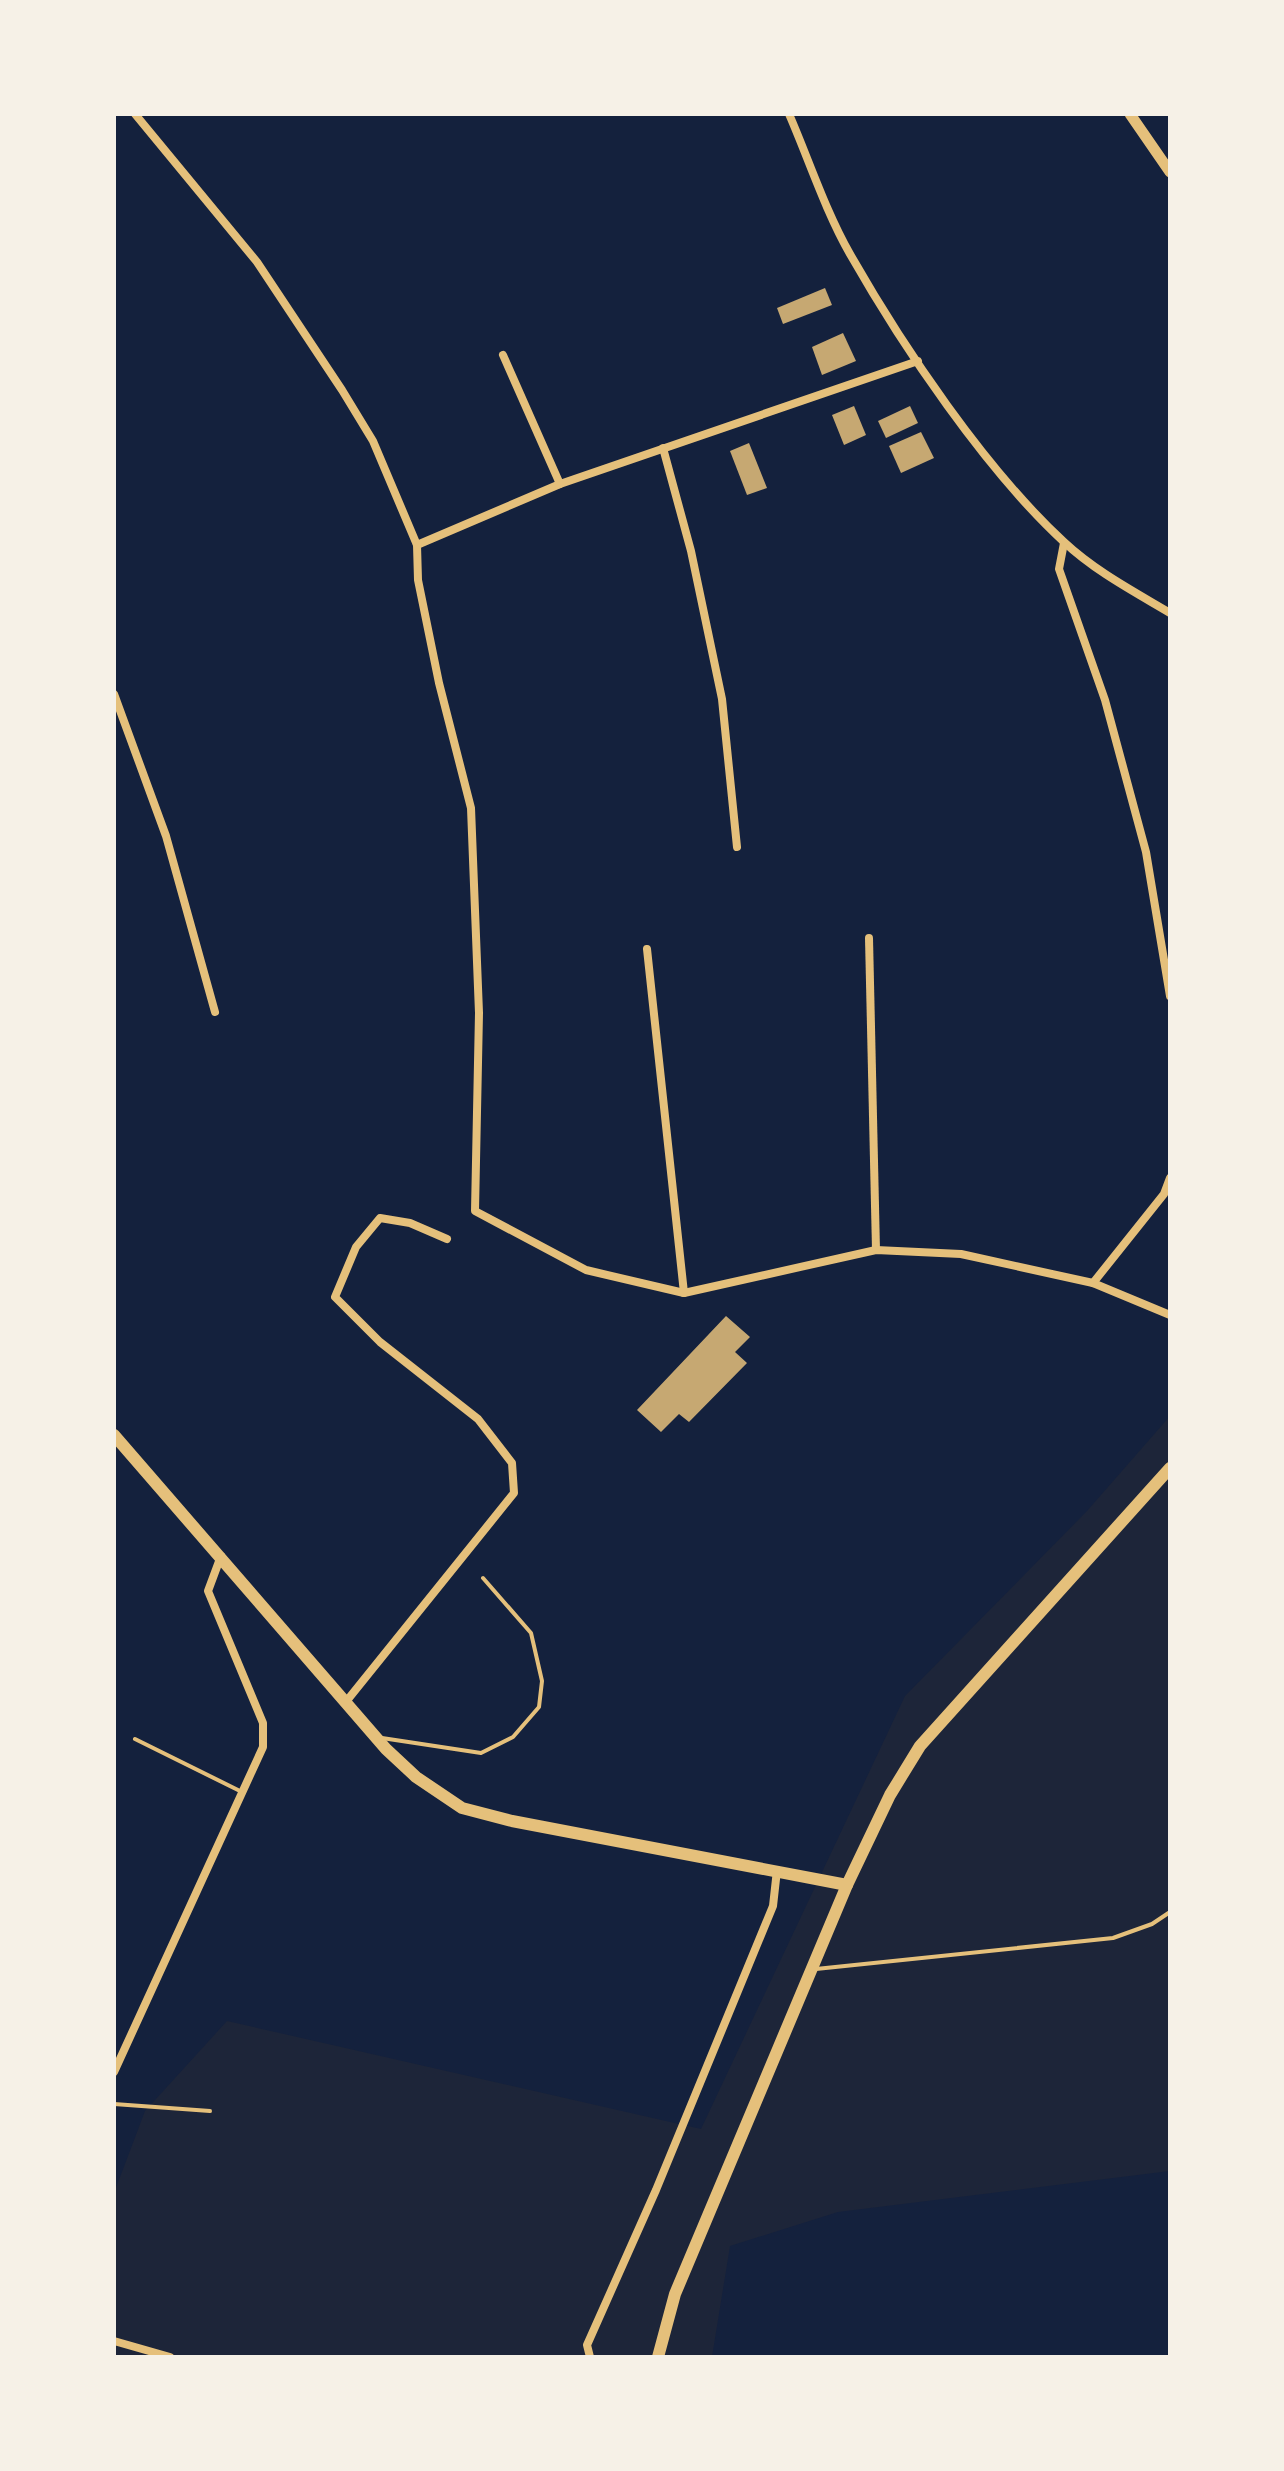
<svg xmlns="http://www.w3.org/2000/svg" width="1284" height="2471" viewBox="0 0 1284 2471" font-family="'Titillium Web',sans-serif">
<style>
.green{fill:#1d2539}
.building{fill:#c6a872}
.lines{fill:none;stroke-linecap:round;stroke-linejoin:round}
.service{stroke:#e5c07b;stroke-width:4}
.minor{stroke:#e5c07b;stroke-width:8}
.tertiary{stroke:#e5c07b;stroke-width:11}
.secondary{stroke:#e5c07b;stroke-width:12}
</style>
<rect width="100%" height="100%" fill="#14213d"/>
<path class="green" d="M1170,1416v755l-332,41 -108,34 -18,111h-598v-164l31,-82 82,-90 474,108 204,-433 182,-185z"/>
<g class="building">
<path d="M825,288l7,17 -49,19 -6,-16z"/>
<path d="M843,333l13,28 -34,14 -10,-28z"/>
<path d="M854,406l12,29 -22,10 -12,-30z"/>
<path d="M910,406l8,17 -32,15 -8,-17z"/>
<path d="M921,432l13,26 -33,15 -12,-27z"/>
<path d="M749,443l18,45 -20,7 -17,-44z"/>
<path d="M726,1316l24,21 -15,15 12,11 -58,59 -10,-8 -18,18 -24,-22z"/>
</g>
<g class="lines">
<g class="service">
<path d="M382,1738l99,15 32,-16 26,-30 3,-26 -11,-48 -48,-55"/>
<path d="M135,1739l105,52"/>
<path d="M816,1969l297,-31 39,-14 18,-12"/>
<path d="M114,2104l96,7"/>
</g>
<g class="minor">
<path d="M135,114l122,148 85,128 31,51 44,104 1,35 21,103 32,125 8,205 -4,198 111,59 98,23 192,-43 85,4 132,29 77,32"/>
<path d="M789,114c20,46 36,96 61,140 53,93 135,215 214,288 31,29 69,49 106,71"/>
<path d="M503,355l57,129"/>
<path d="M663,448l28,103 31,148 15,148"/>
<path d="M1064,543l-5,26 46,131 41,152 24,144"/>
<path d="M417,545l143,-61 358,-123"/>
<path d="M114,694l52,142 49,176"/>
<path d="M869,938l7,312"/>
<path d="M647,949l37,344"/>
<path d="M1093,1283l71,-89 6,-16"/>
<path d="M345,1703l169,-210 -2,-30 -34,-44 -98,-77 -45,-45 21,-50 24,-29 30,5 37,16"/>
<path d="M114,2072l149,-325v-24l-55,-132 13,-35"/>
<path d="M114,2341l56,16"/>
<path d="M590,2357l-3,-12 69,-155 117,-284 4,-36"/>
</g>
<path class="tertiary" d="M1130,114l40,58"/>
<g class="secondary">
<path d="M114,1435l272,314 30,28 46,31 50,13 335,64"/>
<path d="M658,2357l17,-63 172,-409 43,-90 30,-49 250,-278"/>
</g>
</g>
<rect width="1284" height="2471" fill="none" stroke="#f6f1e7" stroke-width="232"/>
</svg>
